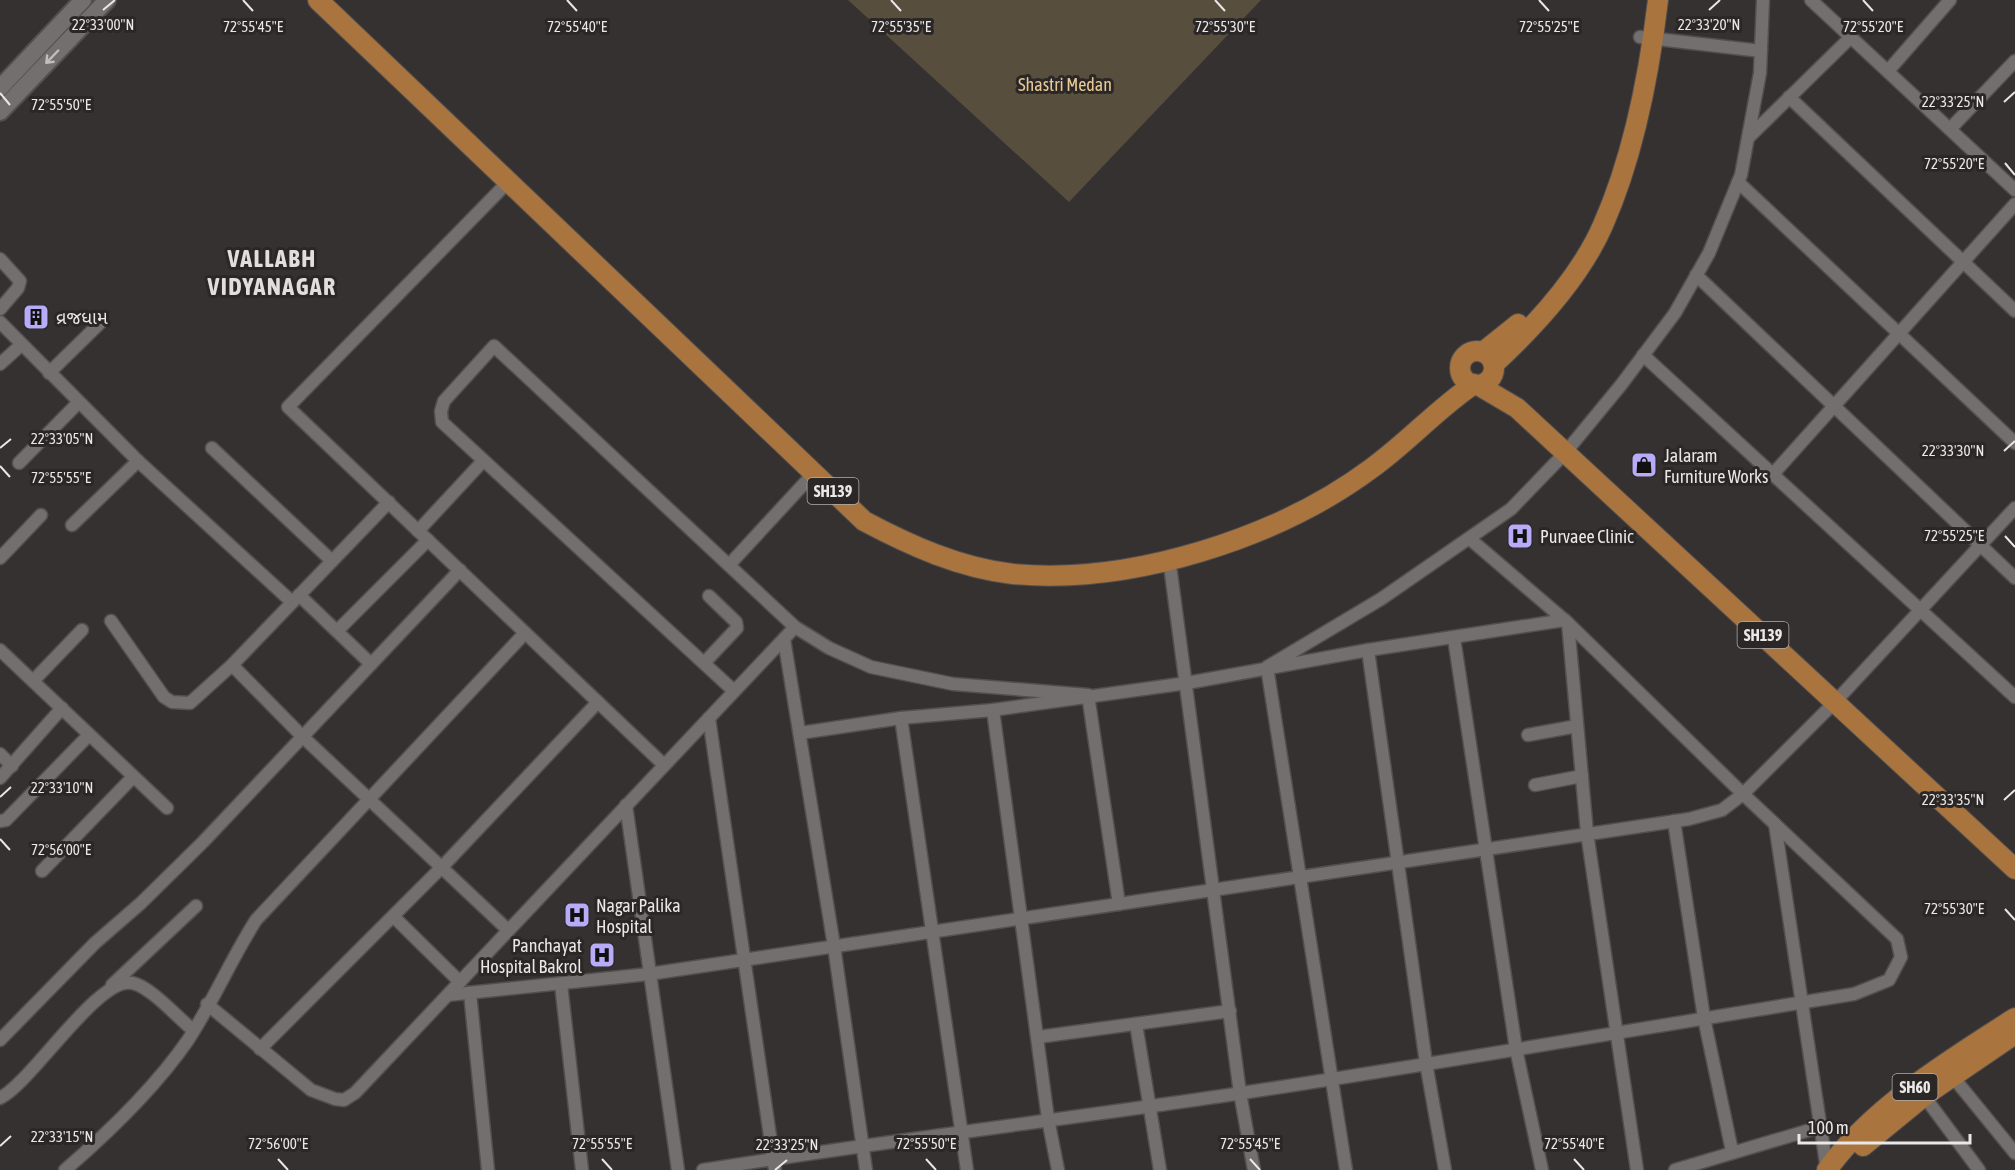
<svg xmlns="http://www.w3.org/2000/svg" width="2015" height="1170" viewBox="0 0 2015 1170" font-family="'Asap Condensed','Noto Sans Gujarati',sans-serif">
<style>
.green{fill:#584e3d}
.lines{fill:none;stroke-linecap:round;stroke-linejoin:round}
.minor-casing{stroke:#524f4e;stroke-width:15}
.secondary-casing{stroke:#524f4e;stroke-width:20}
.primary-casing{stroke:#524f4e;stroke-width:22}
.minor{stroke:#736f6e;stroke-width:12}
.secondary{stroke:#736f6e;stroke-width:16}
.primary{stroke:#aa743f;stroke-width:20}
.oneway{stroke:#c0bdbd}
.ticks{fill:none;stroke:#eae7e7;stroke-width:2}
.labels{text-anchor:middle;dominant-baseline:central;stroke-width:6;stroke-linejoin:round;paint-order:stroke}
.shield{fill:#2a2726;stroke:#b0adad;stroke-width:1.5}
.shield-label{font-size:16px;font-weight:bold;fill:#eae7e7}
.park-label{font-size:18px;fill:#e8c995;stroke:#2a2726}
.poi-label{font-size:18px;fill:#eae7e7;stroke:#2a2726;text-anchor:start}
.district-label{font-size:24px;font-weight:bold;letter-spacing:1.5px;fill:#e3dedd;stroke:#2a2726}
.ticks-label{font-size:15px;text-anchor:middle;fill:#eae7e7;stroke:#2a2726;stroke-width:6;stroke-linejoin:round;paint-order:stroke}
</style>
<rect width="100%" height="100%" fill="#343130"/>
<path class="green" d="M848,0h413l-192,202z"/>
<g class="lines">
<g class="minor-casing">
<g id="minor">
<path d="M1811,0l204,190"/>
<path d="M1640,37l121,14"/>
<path d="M1888,71l62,-71"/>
<path d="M1789,97l226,214"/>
<path d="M1950,129l65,-68"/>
<path d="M1748,138l103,-101"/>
<path d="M508,182l-220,225 376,358"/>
<path d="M1738,182l277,261"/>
<path d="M0,259l20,22 -2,7 -18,21"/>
<path d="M1696,275l319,303"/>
<path d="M0,322l138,139 154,141"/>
<path d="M1643,355l372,342"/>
<path d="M0,364l21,-19"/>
<path d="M49,373l52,-51"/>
<path d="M212,448l120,113"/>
<path d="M19,463l60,-61"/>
<path d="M1773,474l242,-270"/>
<path d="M72,525l66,-64"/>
<path d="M418,531l65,-70"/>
<path d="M0,558l41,-43"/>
<path d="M1169,558l71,535 14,77"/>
<path d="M729,565l84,-91"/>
<path d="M299,595l72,69"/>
<path d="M111,621l53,76 8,5 18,1 42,-38 157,-163"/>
<path d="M1568,623l19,210 50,337"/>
<path d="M337,631l91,-91"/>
<path d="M1454,638l62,411 26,121"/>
<path d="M784,639l50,307 32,224"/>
<path d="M0,650l167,158"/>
<path d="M1368,650l58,413 19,107"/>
<path d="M704,663l33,-35 -1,-6 -27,-26"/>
<path d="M232,665l71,72 205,193"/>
<path d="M33,681l49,-51"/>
<path d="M734,691l-292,-269 -1,-11 3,-10 50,-55 301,281 34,21 42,19 82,17 135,11 31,209"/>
<path d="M993,710l55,409 10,51"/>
<path d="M709,718l66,452"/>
<path d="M901,718l66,452"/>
<path d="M800,733l101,-15 92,-8 194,-27 181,-33 197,-30"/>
<path d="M1528,735l49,-9"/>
<path d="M0,754l12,12"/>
<path d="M0,778l62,-70"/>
<path d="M1535,785l47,-9"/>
<path d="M626,805l52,365"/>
<path d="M0,821l6,-1 83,-85"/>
<path d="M1674,821l30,197 28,133"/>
<path d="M1775,824l52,346"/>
<path d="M42,871l91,-94"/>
<path d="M394,917l66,65"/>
<path d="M561,984l21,186"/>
<path d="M112,985l84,-79"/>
<path d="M470,993l18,177"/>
<path d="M448,995l201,-21 1040,-155 33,-9 21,-16 92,-92 180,-194"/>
<path d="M207,1004l104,86 24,9 9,1 11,-7 440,-466"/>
<path d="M1136,1024l24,146"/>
<path d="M1038,1037l192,-26"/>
<path d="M0,1040l95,-97 46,-40 62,-61 257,-272"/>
<path d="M260,1049l182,-182 156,-165"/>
<path d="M1953,1077l62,76"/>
<path d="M1924,1096l55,74"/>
<path d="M0,1098c33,-17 98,-122 132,-115 18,3 46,35 61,47"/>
<path d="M65,1170c44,-38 90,-82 123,-130 25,-38 43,-81 68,-120l269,-287"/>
<path d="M703,1170c179,-29 359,-50 539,-77 204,-31 408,-66 612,-99l35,-14 12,-23 -4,-18 -154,-145 -175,-171 -98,-84"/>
<path d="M1346,1170l-79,-503 114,-68 130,-90 54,-56 56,-68 54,-72 34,-60 32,-78 19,-102 3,-73"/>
<path d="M1675,1170l145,-43"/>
</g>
</g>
<g class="secondary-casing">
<g id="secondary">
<path d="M0,88l83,-88"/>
<path d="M0,112l107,-112"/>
</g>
</g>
<g class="primary-casing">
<g id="primary">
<path d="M318,0l546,521c47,25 96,47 149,53 118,11 265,-36 359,-106 36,-26 65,-59 102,-84"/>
<circle cx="1477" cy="368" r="17"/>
<path d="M1483,352l35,-28"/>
<path d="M1494,364c41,-38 86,-86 109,-139 31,-70 46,-149 55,-225"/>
<path d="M1478,385l39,23 498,461"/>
<path d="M1863,1146l61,-50 91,-62"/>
<path d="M1827,1170c45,-63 124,-111 188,-152"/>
</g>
</g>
<use href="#minor" class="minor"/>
<use href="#secondary" class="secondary"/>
<use href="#primary" class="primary"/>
</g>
<defs><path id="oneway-shaft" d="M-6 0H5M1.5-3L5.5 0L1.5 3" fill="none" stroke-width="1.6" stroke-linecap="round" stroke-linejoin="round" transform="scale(1.5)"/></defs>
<use class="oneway" href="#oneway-shaft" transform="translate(52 57) rotate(134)"/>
<path class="ticks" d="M243,0l10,11M567,0l10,11M891,0l10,11M1215,0l10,11M1539,0l10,11M1863,0l10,11M103,10l12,-10M1709,10l11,-10M0,93l10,12M2004,102l11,-10M2005,163l10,12M0,448l11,-9M2004,451l11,-10M0,466l10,11M2005,536l10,11M0,797l11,-10M2004,800l11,-10M0,839l10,11M2005,909l10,11M0,1146l11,-10M278,1159l10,11M602,1159l10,11M926,1159l10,11M1250,1159l10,11M1574,1159l10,11M775,1170l12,-10"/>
<defs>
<g id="building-square" transform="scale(1.35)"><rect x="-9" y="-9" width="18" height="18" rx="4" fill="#b8abf7" stroke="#2a2726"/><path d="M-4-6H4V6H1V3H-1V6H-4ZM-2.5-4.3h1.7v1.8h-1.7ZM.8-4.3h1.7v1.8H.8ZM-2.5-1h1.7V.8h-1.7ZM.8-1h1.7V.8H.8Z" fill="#111"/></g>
<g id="shop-square" transform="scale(1.35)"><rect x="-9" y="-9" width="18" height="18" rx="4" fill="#b8abf7" stroke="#2a2726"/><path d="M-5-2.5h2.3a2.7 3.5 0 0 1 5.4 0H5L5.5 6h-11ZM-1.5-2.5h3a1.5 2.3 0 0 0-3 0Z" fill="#111"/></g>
<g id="hospital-square" transform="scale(1.35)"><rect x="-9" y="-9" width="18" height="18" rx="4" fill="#b8abf7" stroke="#2a2726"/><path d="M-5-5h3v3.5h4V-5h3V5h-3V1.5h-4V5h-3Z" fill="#111"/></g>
</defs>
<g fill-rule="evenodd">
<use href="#building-square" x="36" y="317"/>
<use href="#shop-square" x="1644" y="465"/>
<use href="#hospital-square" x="1520" y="536"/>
<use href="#hospital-square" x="577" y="915"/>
<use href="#hospital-square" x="602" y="955"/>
</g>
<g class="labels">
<g class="shield">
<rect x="807.5" y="478" width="51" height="26" rx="4.5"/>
<rect x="1737.5" y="622" width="51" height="26" rx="4.5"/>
<rect x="1892.5" y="1074" width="45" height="26" rx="4.5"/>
</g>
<g class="shield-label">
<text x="833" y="491">SH139</text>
<text x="1763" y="635">SH139</text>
<text x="1915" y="1087">SH60</text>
</g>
<g class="park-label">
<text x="1065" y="84">Shastri Medan</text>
</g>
<g class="poi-label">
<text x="56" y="317">વ્રજધામ</text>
<text x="1664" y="455">Jalaram<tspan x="1664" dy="21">Furniture Works</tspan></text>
<text x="1540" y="536">Purvaee Clinic</text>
<text x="596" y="905">Nagar Palika<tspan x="596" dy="21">Hospital</tspan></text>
<text x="582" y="945" text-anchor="end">Panchayat<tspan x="582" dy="21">Hospital Bakrol</tspan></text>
</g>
<g class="district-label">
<text x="272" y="258">VALLABH<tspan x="272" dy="28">VIDYANAGAR</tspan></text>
</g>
</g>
<g class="ticks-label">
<text x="103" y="30">22°33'00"N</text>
<text x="1709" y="30">22°33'20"N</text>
<text x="1873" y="32">72°55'20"E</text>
<text x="253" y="32">72°55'45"E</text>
<text x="577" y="32">72°55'40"E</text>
<text x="901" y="32">72°55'35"E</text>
<text x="1225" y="32">72°55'30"E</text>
<text x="1549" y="32">72°55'25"E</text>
<text x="1953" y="107">22°33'25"N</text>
<text x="61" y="110">72°55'50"E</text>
<text x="1954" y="169">72°55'20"E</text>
<text x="62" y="444">22°33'05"N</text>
<text x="1953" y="456">22°33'30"N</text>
<text x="61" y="483">72°55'55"E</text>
<text x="1954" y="541">72°55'25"E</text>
<text x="62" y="793">22°33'10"N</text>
<text x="1953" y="805">22°33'35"N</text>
<text x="61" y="855">72°56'00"E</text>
<text x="1954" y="914">72°55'30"E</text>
<text x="62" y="1142">22°33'15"N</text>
<text x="278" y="1149">72°56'00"E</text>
<text x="602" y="1149">72°55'55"E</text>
<text x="926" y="1149">72°55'50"E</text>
<text x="1250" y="1149">72°55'45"E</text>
<text x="1574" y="1149">72°55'40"E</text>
<text x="787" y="1150">22°33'25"N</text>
</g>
<path d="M1799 1134v9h171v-9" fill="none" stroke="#eae7e7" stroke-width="3"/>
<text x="1808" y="1134" font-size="18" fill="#eae7e7" stroke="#2a2726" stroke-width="4.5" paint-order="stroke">100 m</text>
</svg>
